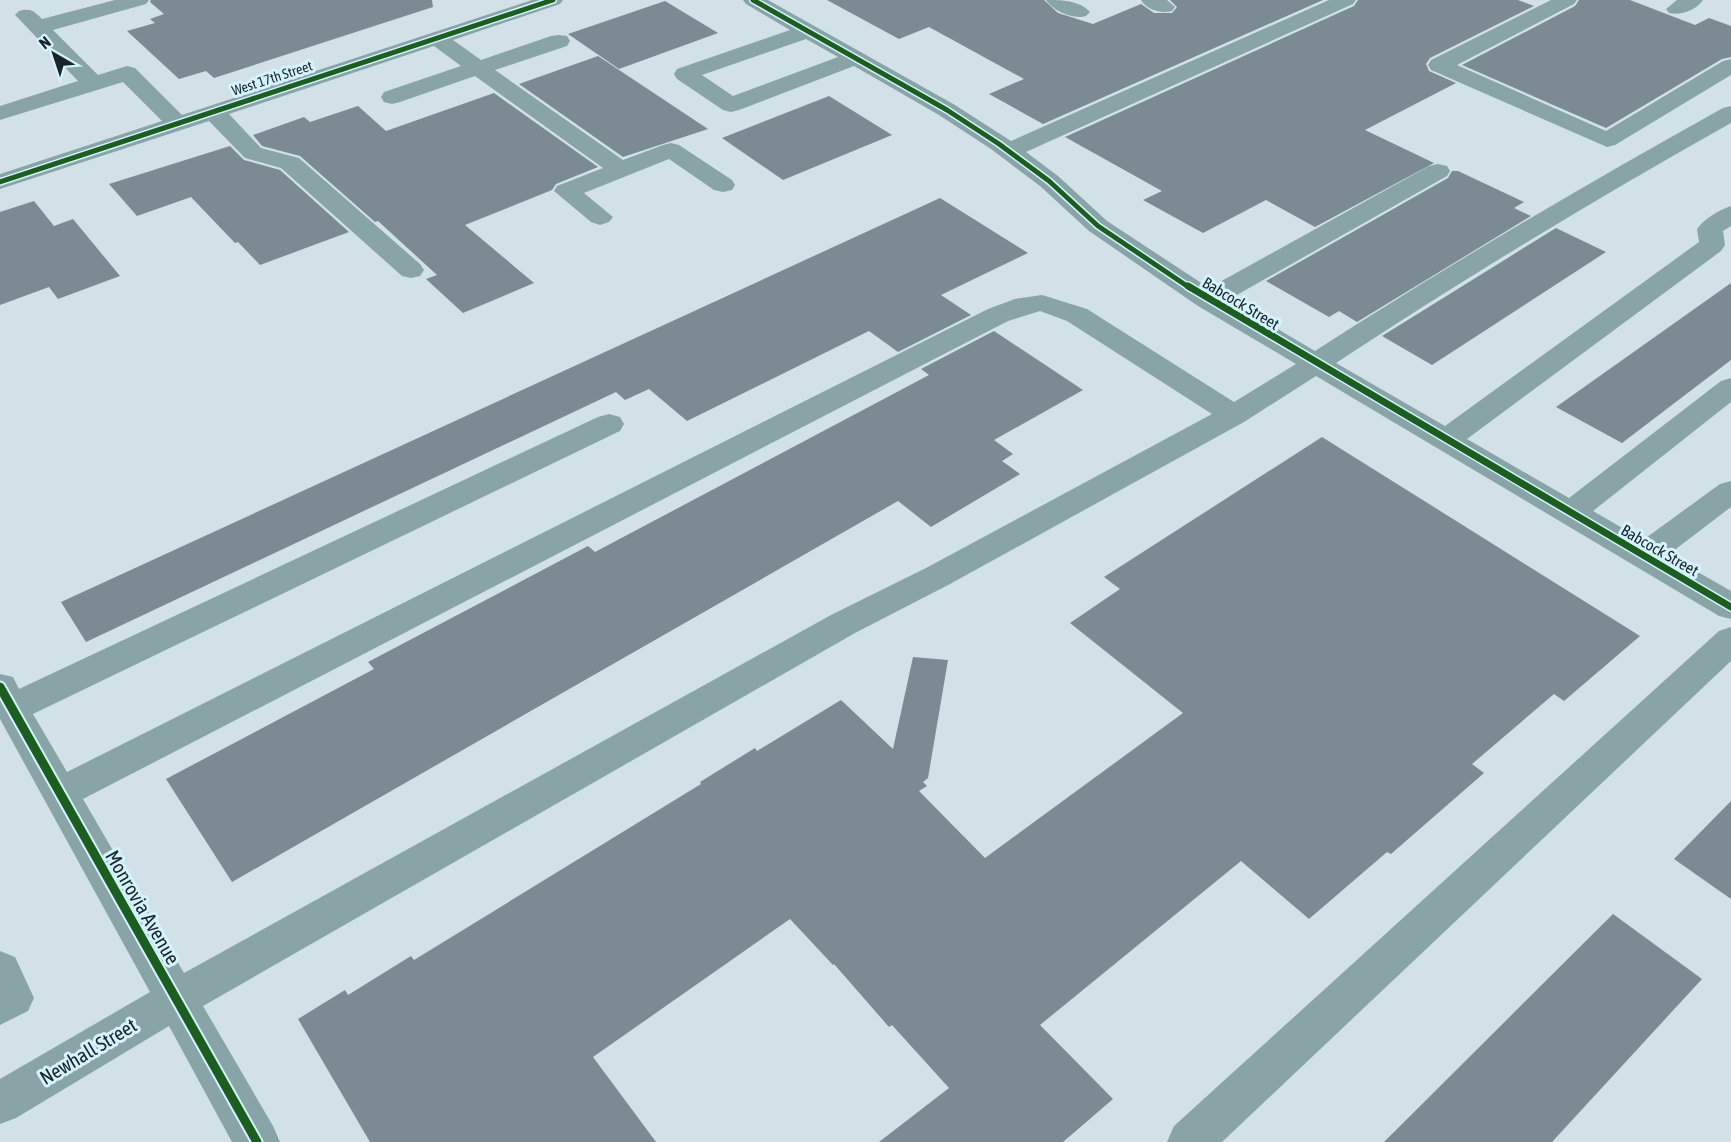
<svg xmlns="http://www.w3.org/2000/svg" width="1731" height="1142" viewBox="0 0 1731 1142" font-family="'Asap Condensed',sans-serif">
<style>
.building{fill:#7b8a93}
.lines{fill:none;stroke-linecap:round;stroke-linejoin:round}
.minor{fill:#89a4a7;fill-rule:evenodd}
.cycleway-far2-casing{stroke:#d4f3ff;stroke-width:8}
.cycleway-far1-casing{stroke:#d4f3ff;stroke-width:10}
.cycleway-casing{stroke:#d4f3ff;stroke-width:13}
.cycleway-far2{stroke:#1b5e20;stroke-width:5}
.cycleway-far1{stroke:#1b5e20;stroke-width:7}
.cycleway{stroke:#1b5e20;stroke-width:9}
.labels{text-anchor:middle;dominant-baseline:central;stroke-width:6;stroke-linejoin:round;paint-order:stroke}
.far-street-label{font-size:14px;fill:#192529;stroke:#d4f3ff}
.street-label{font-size:16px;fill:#192529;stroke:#d4f3ff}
.near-street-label{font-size:20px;fill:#192529;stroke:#d4f3ff}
</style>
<rect width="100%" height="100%" fill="#d1e1e7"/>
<g class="building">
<path d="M151,0h281l1,7 -219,71 -8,-7 -27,8 -52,-48 28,-8 -5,-4 14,-5 -14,-12z"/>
<path d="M827,0h217l14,13 35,11 48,-20 13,9h18l5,-6 -7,-7h153l-280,124 -54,-30 35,-15 -95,-52 -30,12z"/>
<path d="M1358,0h160l16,6 -104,52 -4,6 3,7 27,12 -91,47 69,33 -119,64 -49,-27 -63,33 -60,-33 19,-9 -97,-54 289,-131z"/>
<path d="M1579,0h51l65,25 14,-7 22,8v31l-9,2 -116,69 -144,-63 113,-59z"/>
<path d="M665,1l53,32 -99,36 -51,-35z"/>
<path d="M598,56l110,73 -85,28 -104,-73z"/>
<path d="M494,93l104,74 -42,17 -4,6 -87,35 69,58 -71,30 -37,-34 11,-4 -59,-54 -3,1 -75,-66 -38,-10 -9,-11 51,-18 6,5 48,-16 28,25z"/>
<path d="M829,96l63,39 -109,45 -61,-42z"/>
<path d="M230,146l14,14 36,10 69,62 -89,33 -22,-23 -3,1 -44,-46 -54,19 -28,-32z"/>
<path d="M1452,171h6l66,31 -10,6 17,8 -174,106 -18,-11 -10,6 -63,-36 182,-103z"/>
<path d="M940,198l88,55 -87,42 30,20 -73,37 -29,-21 -182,90 -38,-32 -24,11 -9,-8 -530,250 -25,-40z"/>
<path d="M34,201l20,25 19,-7 47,57 -62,23 -9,-12 -49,18v-93z"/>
<path d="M1556,228l50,24 -174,113 -50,-29z"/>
<path d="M1731,283v77l-109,83 -66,-36z"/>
<path d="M994,331l89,59 -89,50 19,14 -11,7 18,13 -89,53 -33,-26 -666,381 -66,-103 208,-110 -6,-7 220,-116 7,6 334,-177 -8,-6z"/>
<path d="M1322,437l318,199 -76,65 -10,-7 -82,70 12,9 -93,81 -4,-2 -78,67 -68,-58 -201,164 73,74 -50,43h-184l70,-54 -57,-63 -3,2 -55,-63 -1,1 -43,-46 -197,138 63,85h-286l-72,-123 47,-29 3,5 63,-39 3,4 287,-176 -1,-2 55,-34 2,3 84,-51 52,49 20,-92 35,3 -20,118 -5,4 4,4 -8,5 66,67 198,-145 -113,-90 50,-34 -16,-12z"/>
<path d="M1731,801v98l-57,-40z"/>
<path d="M1613,914l89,65 -150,163h-168z"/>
</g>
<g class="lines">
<g class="minor">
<path d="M115,0h34l-3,4 -93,26 45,45 29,-9 8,2 47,47 350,-115h31l-3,4 -107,36 28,20 70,-24 8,-1 8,1 3,5 -3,5 -72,24 128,90 40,-15 8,-2 8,2 53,35 3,5 -3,5 -9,2 -9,-2 -45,-31 -85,34 29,24 -4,5 -9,3 -9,-3 -37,-31 3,-5 46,-18 -128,-92 -75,26 -8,2 -8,-2 -3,-5 3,-5 77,-26 -27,-20 -205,68 32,34 38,10 121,106 4,6 -4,6 -9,2 -9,-2 -121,-108 -36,-10 -36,-37 -209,68v-15l162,-53 -39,-39 -123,38v-14l78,-25 -59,-62 -4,-4 4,-4c11,-3 15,0 23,8z"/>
<path d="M743,0h25l187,105 56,36 318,-141h27l-3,4 -327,148 32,24 49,45 102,67 220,-122 9,-2 9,2 3,5 -3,5 -219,124 87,51c133,-86 270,-166 408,-243l8,-2v17c-134,75 -266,155 -395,240l109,63 254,-184 -2,-13c8,-11 22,-19 34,-23v20l-8,5 2,14 -4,6 -254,188 102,59 152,-117 10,-3v24l-138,109 50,29 77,-56 11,-3v26l-63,48 63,36v28l-12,-3 -403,-240 -72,46 -294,162 -95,49 -652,373 70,120 7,16h-48l-63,-116 -153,92 -16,6v-45l150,-87 -150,-273v-45l13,3 6,12 579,-272 11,-3 11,3 4,7 -4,7 -587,283 34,58 921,-463 27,-10 27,-4 45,14 147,93 62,-38 -98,-58 -109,-75 -49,-45 -49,-37 -52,-34 -85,-49 -115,44 -8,2 -8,-2 -46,-31 -3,-5 3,-5 113,-39 -44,-26zM806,39l32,18 -105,39 -31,-21zM1040,311l27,10 145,93 -286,154 -95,47 -647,358 -101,-174 925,-478z"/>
<path d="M1046,0c15,0 33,0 44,12l-4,4c-12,4 -33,-5 -40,-16z"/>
<path d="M1141,0h26l8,7 -3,4c-11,3 -25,-1 -31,-11z"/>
<path d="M1551,0h26l-3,4 -117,61 149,66 117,-70 8,-2v16l-116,70 -8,2 -176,-77 -3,-5 3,-5z"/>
<path d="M1677,0h26c-7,10 -22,16 -34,13l-3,-4z"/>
<path d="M1731,627v34l-509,481h-55l7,-16 545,-495z"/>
<path d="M0,951l15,6 19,41 -6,13 -28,14z"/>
</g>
<g class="cycleway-far2-casing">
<g id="cycleway-far2">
<path d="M753,0l194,110 52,34 50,37 49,45 92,62"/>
<path d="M0,182l553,-182"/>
</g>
</g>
<g class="cycleway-far1-casing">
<path id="cycleway-far1" d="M1188,286l543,321"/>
</g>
<g class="cycleway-casing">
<path id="cycleway" d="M0,687l257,455"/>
</g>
<use href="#cycleway-far2" class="cycleway-far2"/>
<use href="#cycleway-far1" class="cycleway-far1"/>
<use href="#cycleway" class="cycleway"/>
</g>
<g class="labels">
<g class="far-street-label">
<text transform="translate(272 78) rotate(-18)">West 17th Street</text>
</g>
<g class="street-label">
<text transform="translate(1241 303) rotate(31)">Babcock Street</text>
<text transform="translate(1660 550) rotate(30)">Babcock Street</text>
</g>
<g class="near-street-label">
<text transform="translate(143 907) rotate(60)">Monrovia Avenue</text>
<text transform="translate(88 1051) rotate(-31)">Newhall Street</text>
</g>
</g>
<g transform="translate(54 54) rotate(321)" stroke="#d4f3ff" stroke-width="4.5" paint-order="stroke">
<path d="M0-4.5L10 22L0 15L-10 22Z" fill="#192529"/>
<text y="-9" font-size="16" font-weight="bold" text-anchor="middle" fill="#192529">N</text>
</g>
</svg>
